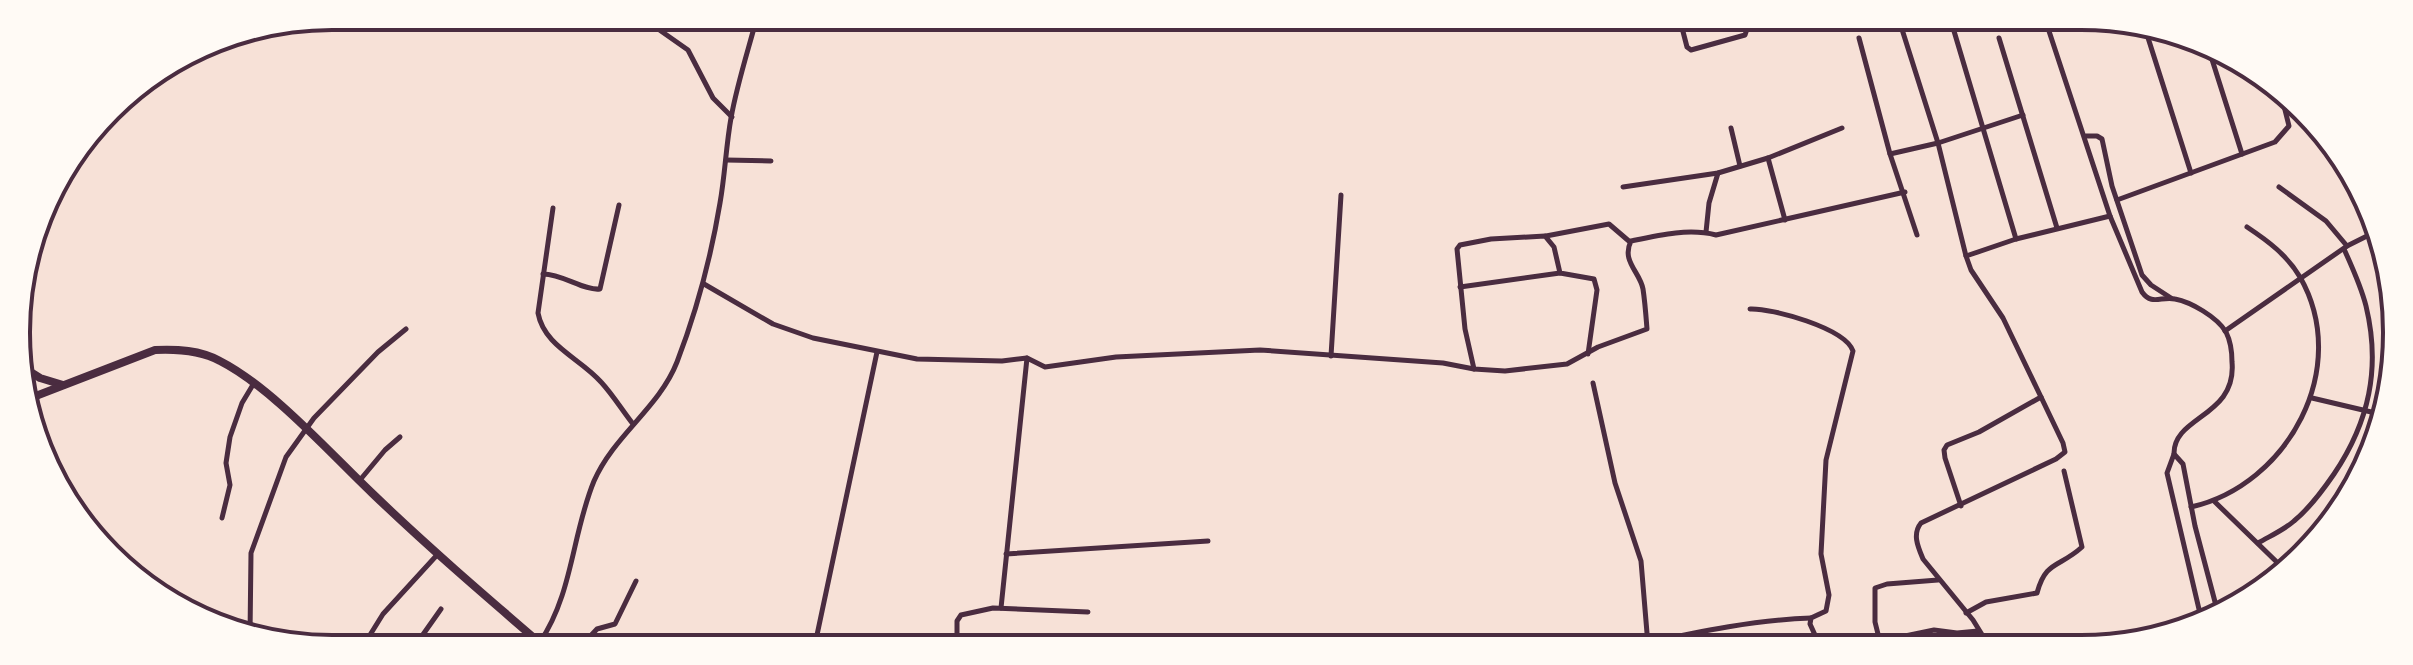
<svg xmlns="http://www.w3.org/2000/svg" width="2413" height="665" viewBox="0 0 2413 665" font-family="Mulish,sans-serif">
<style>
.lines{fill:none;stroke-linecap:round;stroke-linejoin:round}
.minor{stroke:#4a2c40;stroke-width:5}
.trunk{stroke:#4a2c40;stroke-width:8}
.rim{fill:none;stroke:#4a2c40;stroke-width:4}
</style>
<rect width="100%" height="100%" fill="#f7e1d7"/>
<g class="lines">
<g class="minor">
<path d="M641,17l47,33 25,48 19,19"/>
<path d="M1680,20l7,27 4,3 54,-15 2,-6 30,-8"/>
<path d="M1951,21l65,218"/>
<path d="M2046,22l64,194 32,76c10,14 19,4 33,7 16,3 42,18 51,33 4,8 6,20 6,30 5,55 -59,54 -58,92"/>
<path d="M2143,22l48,151"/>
<path d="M1900,23l38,120 28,113 5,14 32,48 38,79 -62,35 -32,13 -3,5 1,8 16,48"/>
<path d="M1859,38l31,116 27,81"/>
<path d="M1999,38l58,190"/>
<path d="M2209,50l33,104"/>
<path d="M1731,128l9,38"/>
<path d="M2086,136h11l5,3 10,47 30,89 9,10 20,13"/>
<path d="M2326,139l-1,10 19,8"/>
<path d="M1890,154l48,-11 85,-28"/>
<path d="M1768,158l17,62"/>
<path d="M726,160l45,1"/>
<path d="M1623,187l95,-14 50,-15 74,-30"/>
<path d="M2279,187l47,34 21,25"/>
<path d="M2117,200l158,-58 14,-16 -8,-32"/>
<path d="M553,208l-15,105c6,33 42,45 63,69 12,13 21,28 32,42"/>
<path d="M1706,232l3,-29 9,-30"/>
<path d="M1546,236l63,-12 21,18"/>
<path d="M1966,256l50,-17 94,-23"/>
<path d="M543,274c20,0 41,17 57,15l19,-84"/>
<path d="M704,284l69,40 40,14 104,21 85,2 25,-3 18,9 71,-10 144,-7 183,13 31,6 31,2 62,-7 31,-17 49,-18c-1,-13 -2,-27 -4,-40 -3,-17 -22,-28 -12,-48 28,-6 58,-13 85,-6l189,-43"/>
<path d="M1460,287l100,-14"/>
<path d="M1750,309c22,-1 95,19 103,42l-27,109 -5,94 8,41 -3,16 -15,7 -1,6 10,22"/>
<path d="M2225,331l122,-85 28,-14"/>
<path d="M1331,356l10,-161"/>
<path d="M1474,369l-9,-40 -8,-80 3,-4 31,-6 54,-3 9,11 6,26 34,6 3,11 -9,64"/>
<path d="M1593,383l22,100 26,78 7,84"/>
<path d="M2312,398l72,17"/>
<path d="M2367,463h1"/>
<path d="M360,480l25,-30 15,-13"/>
<path d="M2215,502l70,68"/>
<path d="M2191,507c97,-22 161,-139 109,-230 -13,-22 -32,-36 -53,-50"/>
<path d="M222,518l8,-33 -4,-22 4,-26 12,-34 12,-20"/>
<path d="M2258,543c12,-7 26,-13 36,-22 16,-13 29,-31 40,-47 35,-52 47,-106 32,-168 -5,-20 -14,-39 -22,-57"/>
<path d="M1006,554l202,-13"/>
<path d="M1001,608l26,-250"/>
<path d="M1966,613l20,-11 51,-9c9,-33 22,-25 45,-46l-18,-76"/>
<path d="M2202,622l-35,-149 7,-19 9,10 12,62 24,91"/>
<path d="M250,635l1,-82 35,-96 28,-39 64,-66 28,-23"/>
<path d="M817,635l60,-283"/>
<path d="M1881,641l53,-11 23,3 21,-2"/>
<path d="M540,642c33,-49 32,-108 54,-161 20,-46 65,-73 83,-119 20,-52 34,-105 43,-159 5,-28 6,-57 11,-85 6,-34 17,-67 26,-101"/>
<path d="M365,643l18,-29 54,-59"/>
<path d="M417,643l24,-34"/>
<path d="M1647,643c54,-12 109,-23 164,-25"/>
<path d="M583,644l14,-15 18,-5 21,-43"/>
<path d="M957,644v-23l4,-6 32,-7 95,4"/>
<path d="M1881,646l-6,-24v-34l12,-4 51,-4"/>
<path d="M1989,646l-16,-26 -50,-61c-5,-12 -11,-25 -2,-36l135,-64 9,-7 -2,-9 -22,-46"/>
</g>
<g class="trunk">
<path d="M24,368l16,10 23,7"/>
<path d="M28,399l127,-49c22,-1 45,0 65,11 51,26 109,91 152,132 54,52 111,101 168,150"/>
</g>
</g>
<path d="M0 0H2413V665H0ZM332 30H2081A302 302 0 0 1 2383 332V333A302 302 0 0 1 2081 635H332A302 302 0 0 1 30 333V332A302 302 0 0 1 332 30Z" fill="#fffaf5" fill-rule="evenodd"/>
<path class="rim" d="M332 30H2081A302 302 0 0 1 2383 332V333A302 302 0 0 1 2081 635H332A302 302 0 0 1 30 333V332A302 302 0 0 1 332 30Z"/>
</svg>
